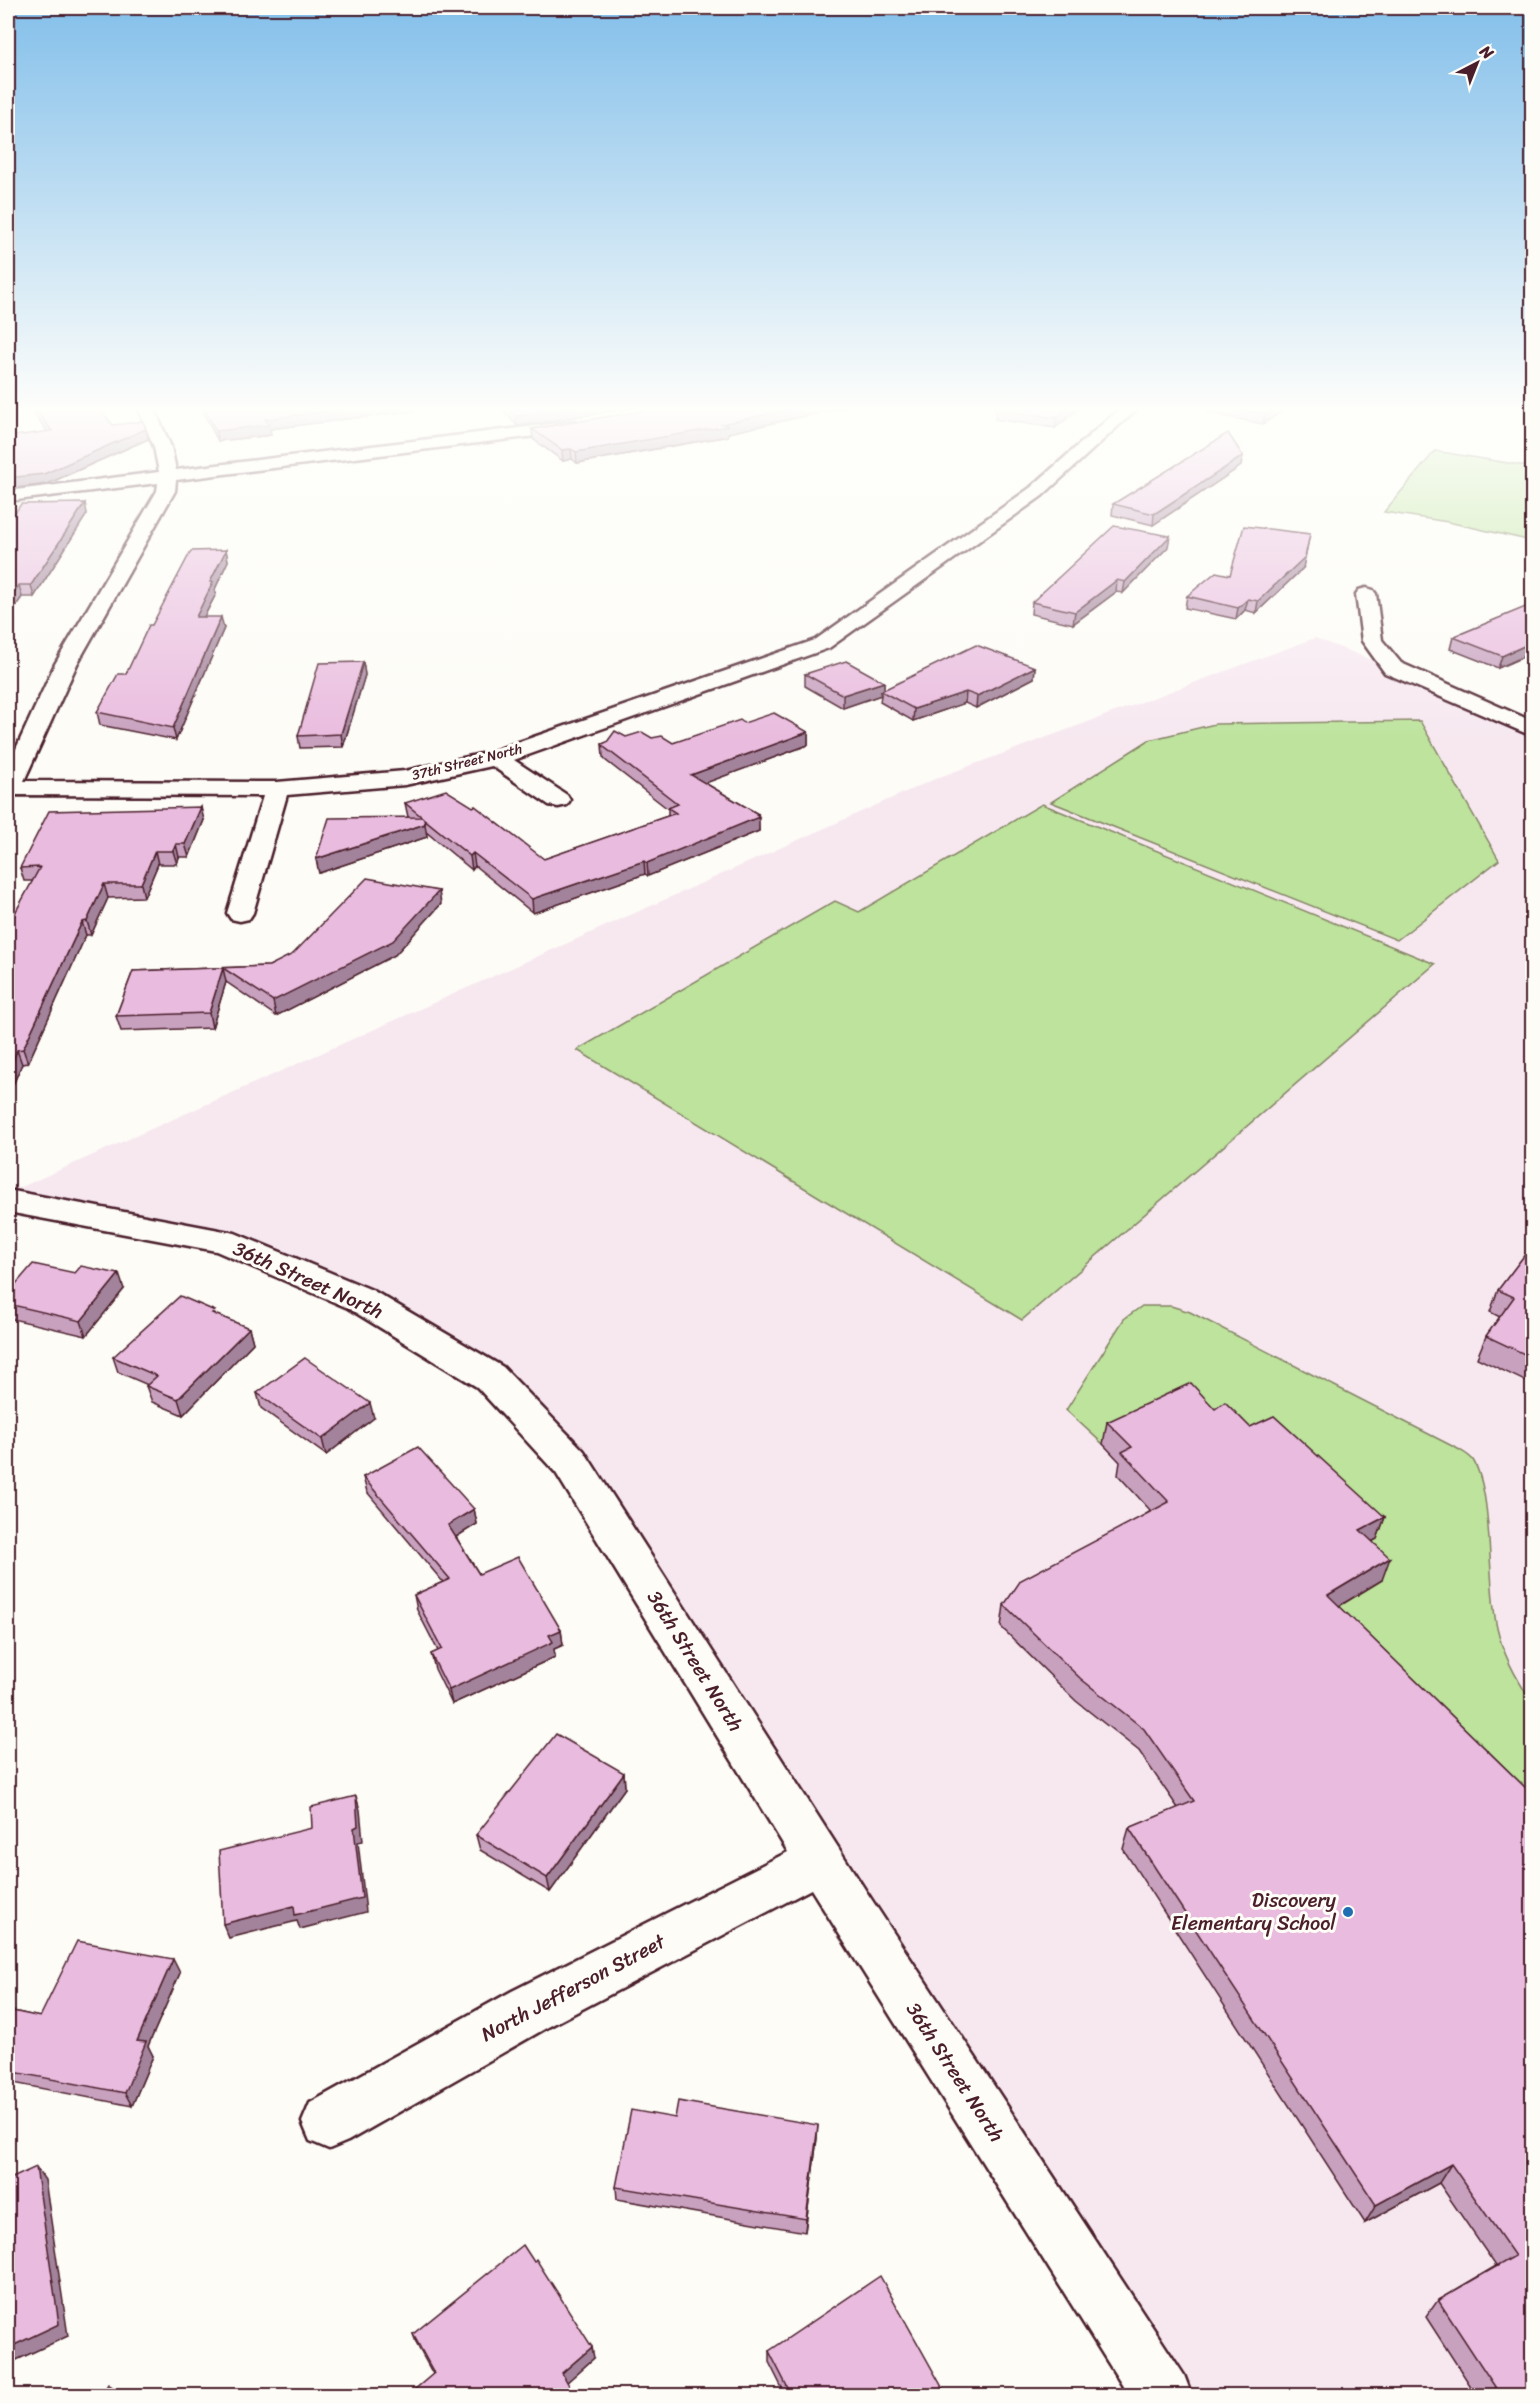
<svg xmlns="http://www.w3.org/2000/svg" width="1540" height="2403" viewBox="0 0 1540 2403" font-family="Sriracha,sans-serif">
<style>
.built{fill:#f7e8f0}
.green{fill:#bde39d;stroke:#848164;stroke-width:1.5}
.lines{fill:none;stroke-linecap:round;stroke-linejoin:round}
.minor-casing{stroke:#4a1f2b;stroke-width:5}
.minor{fill:#fdfcf7;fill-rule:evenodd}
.wall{fill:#c8a1bf;stroke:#4a1f2b;stroke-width:1.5}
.shaded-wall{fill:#a3839b;stroke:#4a1f2b;stroke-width:1.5}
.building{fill:#e9bbde;stroke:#4a1f2b;stroke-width:1.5}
.poi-dot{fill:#1f6fb2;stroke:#fdfcf7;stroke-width:2}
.labels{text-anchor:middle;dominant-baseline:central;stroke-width:6;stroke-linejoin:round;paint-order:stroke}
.far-street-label{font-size:14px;fill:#4a1f2b;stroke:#fdfcf7}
.near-street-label{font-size:20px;fill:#4a1f2b;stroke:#fdfcf7}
.near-poi-label{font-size:20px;fill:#4a1f2b;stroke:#fdfcf7;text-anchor:end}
</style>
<rect width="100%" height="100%" fill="#fdfcf7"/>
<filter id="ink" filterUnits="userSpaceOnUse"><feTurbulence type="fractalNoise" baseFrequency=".0167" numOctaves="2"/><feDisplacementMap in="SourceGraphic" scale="12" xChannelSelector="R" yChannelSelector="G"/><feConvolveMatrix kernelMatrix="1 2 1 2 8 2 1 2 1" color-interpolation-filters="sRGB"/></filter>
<g filter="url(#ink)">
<path class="built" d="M1315,638l78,30 139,63v1664h-364l-598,-933 -80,-84 -267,-137 -215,-40v-8l929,-415z"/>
<g class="green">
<path d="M1435,451l97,16v74l-84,-19 -64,-10z"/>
<path d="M1420,721l79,139 -102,80 -346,-138 98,-62 66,-16z"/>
<path d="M1042,804l393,160 -413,356 -445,-270 258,-149 24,11z"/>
<path d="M1142,1306h29l19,6 268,137c5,3 11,6 15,11 21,34 14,125 24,168 6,27 20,52 35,74v126l-211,-211 61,-37 -30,-28 24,-13 -191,-134 -82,39 -37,-34 58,-91z"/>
</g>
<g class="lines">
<g class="minor-casing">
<g id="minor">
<path d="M137,406h16l18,41 5,23 400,-49 8,5 -8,5 -400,49 -1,11 -98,173 -53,117 253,1 128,-11 85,-19 325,-112 215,-152 93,-82h17l-98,90 -213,152 -315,112 53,35 3,5 -3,5 -9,2 -9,-2 -57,-39 -87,19 -118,10 -34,118 -4,6 -9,2 -9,-2 -4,-6 36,-117 -247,-1 -8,2v-31l47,-102 102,-173 1,-8 -150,18v-10l151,-19 -5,-25z"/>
<path d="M1366,588l7,2 3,4 6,46 19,23 131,58v15l-147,-63 -23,-32 -6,-47 3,-4z"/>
<path d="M8,1190l227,43 137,57 131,77 81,84 282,440 318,484 8,21h-63l-318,-507 -263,138 -200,114 -19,8 -19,-8 -8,-19 8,-19 202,-112 276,-139 -232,-379 -79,-86 -129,-79 -132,-57 -208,-39z"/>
</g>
</g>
<use href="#minor" class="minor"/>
</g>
<g class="wall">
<path d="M28,406h69l16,19 35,14 -101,45 -39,5v2v-54l40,-5z"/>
<path d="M200,406h248l-178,23 1,6 -53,6z"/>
<path d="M499,406h147l-129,20z"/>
<path d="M673,406h177l-122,27v3l-151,27 -5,-4 -9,2 -30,-22 -1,-10z"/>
<path d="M1082,406l-27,22 -60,-9 1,-10z"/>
<path d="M1209,406h80l-26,18 -55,-11z"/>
<path d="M1241,466l-88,59 -41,-10 1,-11z"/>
<path d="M85,503l2,11 -53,83h-12l-14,20v-94z"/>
<path d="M1168,547l-45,46 -7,-1 -43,32 -42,-10 1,-12z"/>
<path d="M226,550l2,11 -13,28 1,5 -12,23 20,11 -48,112 -76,-15 -3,-13 29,-38z"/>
<path d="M1303,568l-47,45 -11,-3 -9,9 -51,-11 2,-12 43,-21z"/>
<path d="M1533,604v55l-8,-3 -27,12 -48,-19 3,-12z"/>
<path d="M363,662l2,13 -22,72 -43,1 -2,-12z"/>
<path d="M1035,667l-1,11 -58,30 -11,-5 -52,18 -33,-19 1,-7 -38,13 -38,-22v-12l79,8v7z"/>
<path d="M744,723l64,9v13l-103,38 53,31 1,17 -111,45 -3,-2 -112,39 -58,-47 -3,4 -46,-38 1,5 -108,36 -3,-14 92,-42 -3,-14 139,56 124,-43v-7l-63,-49 -2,-3 -1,-13 24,-7 26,1 21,5z"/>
<path d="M204,820l-15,37h-10l-2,7h-19l-14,33 -36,1 -17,37h-5l-58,128 -6,1 -10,23h-4v-161l25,-45h-9l-4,-13z"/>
<path d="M441,904l-46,51 -119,61 -50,-34 -14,46 -91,3 -5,-15 17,-45 136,-5z"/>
<path d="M1533,1244v141l-56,-27 9,-22 14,-19 -10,-5 8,-22z"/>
<path d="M124,1289l-38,47 -78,-18v-25z"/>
<path d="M216,1315l33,13 4,15 -70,72 -31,-13 -6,-16 2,-1 -30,-13 -5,-15z"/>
<path d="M257,1393l117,25 -48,37 -65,-47z"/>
<path d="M1215,1409l35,18 135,90 -8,22 -4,2 9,39 -43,26 194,189v601h-56l-51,-79 12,-17 58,-34 -57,-83 -74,40 -242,-374 6,-21 49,-20 -39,-57 -63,-50 -75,-74 3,-22 147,-94 -33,-36 2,-13 -17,-18 4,-22z"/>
<path d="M363,1477l111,32 3,15 -21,13 23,37 82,56 2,15 -9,4 1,8 -103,47 -17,-35 -4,-15 7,-3 -21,-41 -3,-15 29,-13 -76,-90z"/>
<path d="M624,1773l1,15 -75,104 -70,-42 -4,-15z"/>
<path d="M180,1973l-32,73 5,10 -21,50 -124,-24v-72l32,7z"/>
<path d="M675,2118l142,20 -12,94 -188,-33 -1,-12z"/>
<path d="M413,2334l181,24 -27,24 -134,-8 -16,-29z"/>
<path d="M769,2351l178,45h-161l-17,-34z"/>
</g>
<g class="shaded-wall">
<path d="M369,406h79l-178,23 1,6 -53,6 -2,-10 49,-12z"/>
<path d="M582,406h64l-129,20 -1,-10z"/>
<path d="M805,406h45l-122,27v3l-151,27 -1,-11 146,-28z"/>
<path d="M1070,406h12l-27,22 1,-10z"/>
<path d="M1276,406h13l-26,18 2,-10z"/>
<path d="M146,429l2,10 -101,45 -39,5v2v-13z"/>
<path d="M571,449l1,10 -9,2 -1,-11z"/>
<path d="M1243,456l-2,10 -88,59 1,-11z"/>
<path d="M85,503l2,11 -53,83 -3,-12z"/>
<path d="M1310,534l-7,34 -47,45 2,-12z"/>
<path d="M1170,536l-2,11 -45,46 2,-11z"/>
<path d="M226,550l2,11 -13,28 1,5 -18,34 -2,-11 14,-35z"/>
<path d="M1117,580l-1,12 -43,32 2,-12z"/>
<path d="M19,585l3,12 -14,20v-16z"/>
<path d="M1248,599l-3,11 -9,9 2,-11z"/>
<path d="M221,617l3,11 -48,112 -3,-12z"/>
<path d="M1528,644l-3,12 -27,12 4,-12z"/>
<path d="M363,662l2,13 -22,72 -2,-13z"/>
<path d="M1035,667l-1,11 -58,30 1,-12z"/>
<path d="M884,682v10l-3,-1v4l-38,13v-13z"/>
<path d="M966,692l-1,11 -52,18 1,-12z"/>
<path d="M808,732v13l-116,43 -1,-13z"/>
<path d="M201,807l3,13 -15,37 -4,-13z"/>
<path d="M758,814v4l1,-1v14l-111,45 -1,-13z"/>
<path d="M425,824l2,13 -108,36 -3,-14z"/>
<path d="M176,844l3,13 -2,7 -4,-13z"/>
<path d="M155,851l3,13 -14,33 -3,-13z"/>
<path d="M473,853l2,13 -3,4 -2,-14z"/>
<path d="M644,861l1,13 -112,39 -1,-14z"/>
<path d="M104,884l4,14 -17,37 -4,-14z"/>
<path d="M439,891l2,13 -46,51 -119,61 -3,-15z"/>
<path d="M82,922l4,13 -58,128 -5,-14z"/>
<path d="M223,968l3,14 -14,46 -3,-15z"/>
<path d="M17,1050l5,14 -10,23 -4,-14z"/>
<path d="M119,1274l5,15 -38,47 -5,-15z"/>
<path d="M249,1328l4,15 -70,72 -5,-16z"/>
<path d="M370,1403l4,15 -48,37 -4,-16z"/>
<path d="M474,1509l3,15 -26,16 -3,-15z"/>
<path d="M1385,1517l-8,22 -25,13 8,-22z"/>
<path d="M1390,1558l-8,22 -61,37 7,-22z"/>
<path d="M561,1630l2,15 -9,4 1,8 -103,47 -3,-14 100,-55z"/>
<path d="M624,1773l1,15 -75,104 -3,-14z"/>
<path d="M356,1796l4,14 3,31 -5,1 8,70 -66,17 -3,-8 -68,17 -6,-14 131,-96z"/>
<path d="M173,1959l7,14 -32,73 5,10 -21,50 -7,-13 12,-52z"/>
<path d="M818,2125l-1,13 -12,94 1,-13z"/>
<path d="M1451,2164l-12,19 -74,40 11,-18z"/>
<path d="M36,2167l9,13 23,156 -60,28v-16z"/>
<path d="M592,2347l2,11 -29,26 -3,-11z"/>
</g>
<g class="building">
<path d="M33,406h64l16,19 30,-4 3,8 -102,45 -36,4v-41l44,-6z"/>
<path d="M203,406h166l-104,13 4,6 -53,6z"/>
<path d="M507,406h75l-66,10z"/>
<path d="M673,406h132l-83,18 6,2 -152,26 -5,-3 -9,1 -30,-21z"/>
<path d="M1001,406h69l-14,12 -60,-9z"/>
<path d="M1223,406h53l-11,8z"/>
<path d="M1228,433l15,23 -89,58 -41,-10z"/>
<path d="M85,503l-54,82h-12l-11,16v-78l13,-19z"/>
<path d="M1114,526l56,10 -45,46 -8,-2 -42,32 -43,-10z"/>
<path d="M1244,526l66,8 -5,23 -47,44 -10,-2 -10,9 -51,-12 29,-24 14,3z"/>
<path d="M226,550l-16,32h3l-17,35h25l-48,111 -76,-16 21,-38h8l23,-49h3l39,-74z"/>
<path d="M1533,604v42l-5,-2 -26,12 -49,-19z"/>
<path d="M976,645l59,22 -58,29 -11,-4 -52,17 -33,-18z"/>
<path d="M846,661l38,21 -41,13 -38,-21z"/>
<path d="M363,662l-22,72 -43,2 21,-73z"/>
<path d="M774,713l34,19 -117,43 67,39 -2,1 3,2 -112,46 -3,-2 -112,38 -59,-46 -3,3 -46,-37 1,5 -109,35 13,-41 93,-1 -17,-14 41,-13 27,17 2,-1 69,53 132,-46 -8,-5 10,-4 -74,-57 -2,-3 5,-2 8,-11 11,6 16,-5 10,6 10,-2 11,7 67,-23 4,3z"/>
<path d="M201,807l-16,37h-9l-3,7h-18l-14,33h-37l-17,37 -5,1 -59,127 -6,1 -9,23v-147l32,-59 -20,1 29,-57z"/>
<path d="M367,878l72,13 -46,50 -120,60 -50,-33 -14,45 -93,3 17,-45 136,-5 24,-12z"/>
<path d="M1533,1244v114l-47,-22 28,-39 -16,-7z"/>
<path d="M33,1264l42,9 6,-7 38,8 -38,47 -73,-17v-11z"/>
<path d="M180,1296l35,15 -3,2 37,15 -71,71 -32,-13 11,-10 -44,-19z"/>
<path d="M305,1358l65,45 -48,36 -65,-46z"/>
<path d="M1191,1383l24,26 10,-7 25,25 24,-11 111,101 -25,13 30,28 -62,37 205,200v601h-32l-63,-96 77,-44 -64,-92 -75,41 -247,-377 65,-27 -50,-72 -63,-50 -77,-74 17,-25 148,-78 -47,-50 10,-5 -25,-25z"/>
<path d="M418,1447l56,62 -26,16 31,49 39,-17 43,73 -12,5 4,7 -104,48 -18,-36 11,-5 -28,-54 36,-16 -87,-102z"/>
<path d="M556,1734l68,39 -77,105 -71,-43z"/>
<path d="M356,1796l2,30 -4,2 8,70 -67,17 -1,-9 -71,18 -4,-73 93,-23 -1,-21z"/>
<path d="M77,1941l96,18 -36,82 9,1 -21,51 -117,-22v-61l32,7z"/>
<path d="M678,2101l140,24 -12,94 -190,-32 15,-77 44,8z"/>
<path d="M36,2167l23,157 -51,24v-168z"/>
<path d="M523,2245l11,17 2,-3 56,88 -30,26 13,23h-168l27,-23 -21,-39z"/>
<path d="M880,2276l67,120h-155l-23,-45z"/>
<path d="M108,2384l18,12h-25z"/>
</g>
</g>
<linearGradient id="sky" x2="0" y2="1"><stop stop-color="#83bfea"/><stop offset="0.55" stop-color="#fefefb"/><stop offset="1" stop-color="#fefefb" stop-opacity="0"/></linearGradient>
<rect width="1540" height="743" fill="url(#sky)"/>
<circle class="poi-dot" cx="1348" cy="1912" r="6"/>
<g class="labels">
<g class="far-street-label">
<text transform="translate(467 762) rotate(-14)">37th Street North</text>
</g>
<g class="near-street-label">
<text transform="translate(308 1280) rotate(24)">36th Street North</text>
<text transform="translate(695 1661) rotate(58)">36th Street North</text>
<text transform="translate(573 1988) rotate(-28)">North Jefferson Street</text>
<text transform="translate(955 2072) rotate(57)">36th Street North</text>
</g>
<g class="near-poi-label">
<text x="1336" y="1900">Discovery<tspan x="1336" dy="23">Elementary School</tspan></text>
</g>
</g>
<rect width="1540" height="2403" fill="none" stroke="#fdfcf7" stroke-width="30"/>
<rect x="15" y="15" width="1510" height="2373" fill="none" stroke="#4a1f2b" stroke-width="2" filter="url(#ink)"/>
<g transform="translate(1477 63) rotate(42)" stroke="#fdfcf7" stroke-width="4.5" paint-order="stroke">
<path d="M0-4.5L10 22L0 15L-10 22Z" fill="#4a1f2b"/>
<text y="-9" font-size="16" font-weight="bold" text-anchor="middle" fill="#4a1f2b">N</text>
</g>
</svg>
